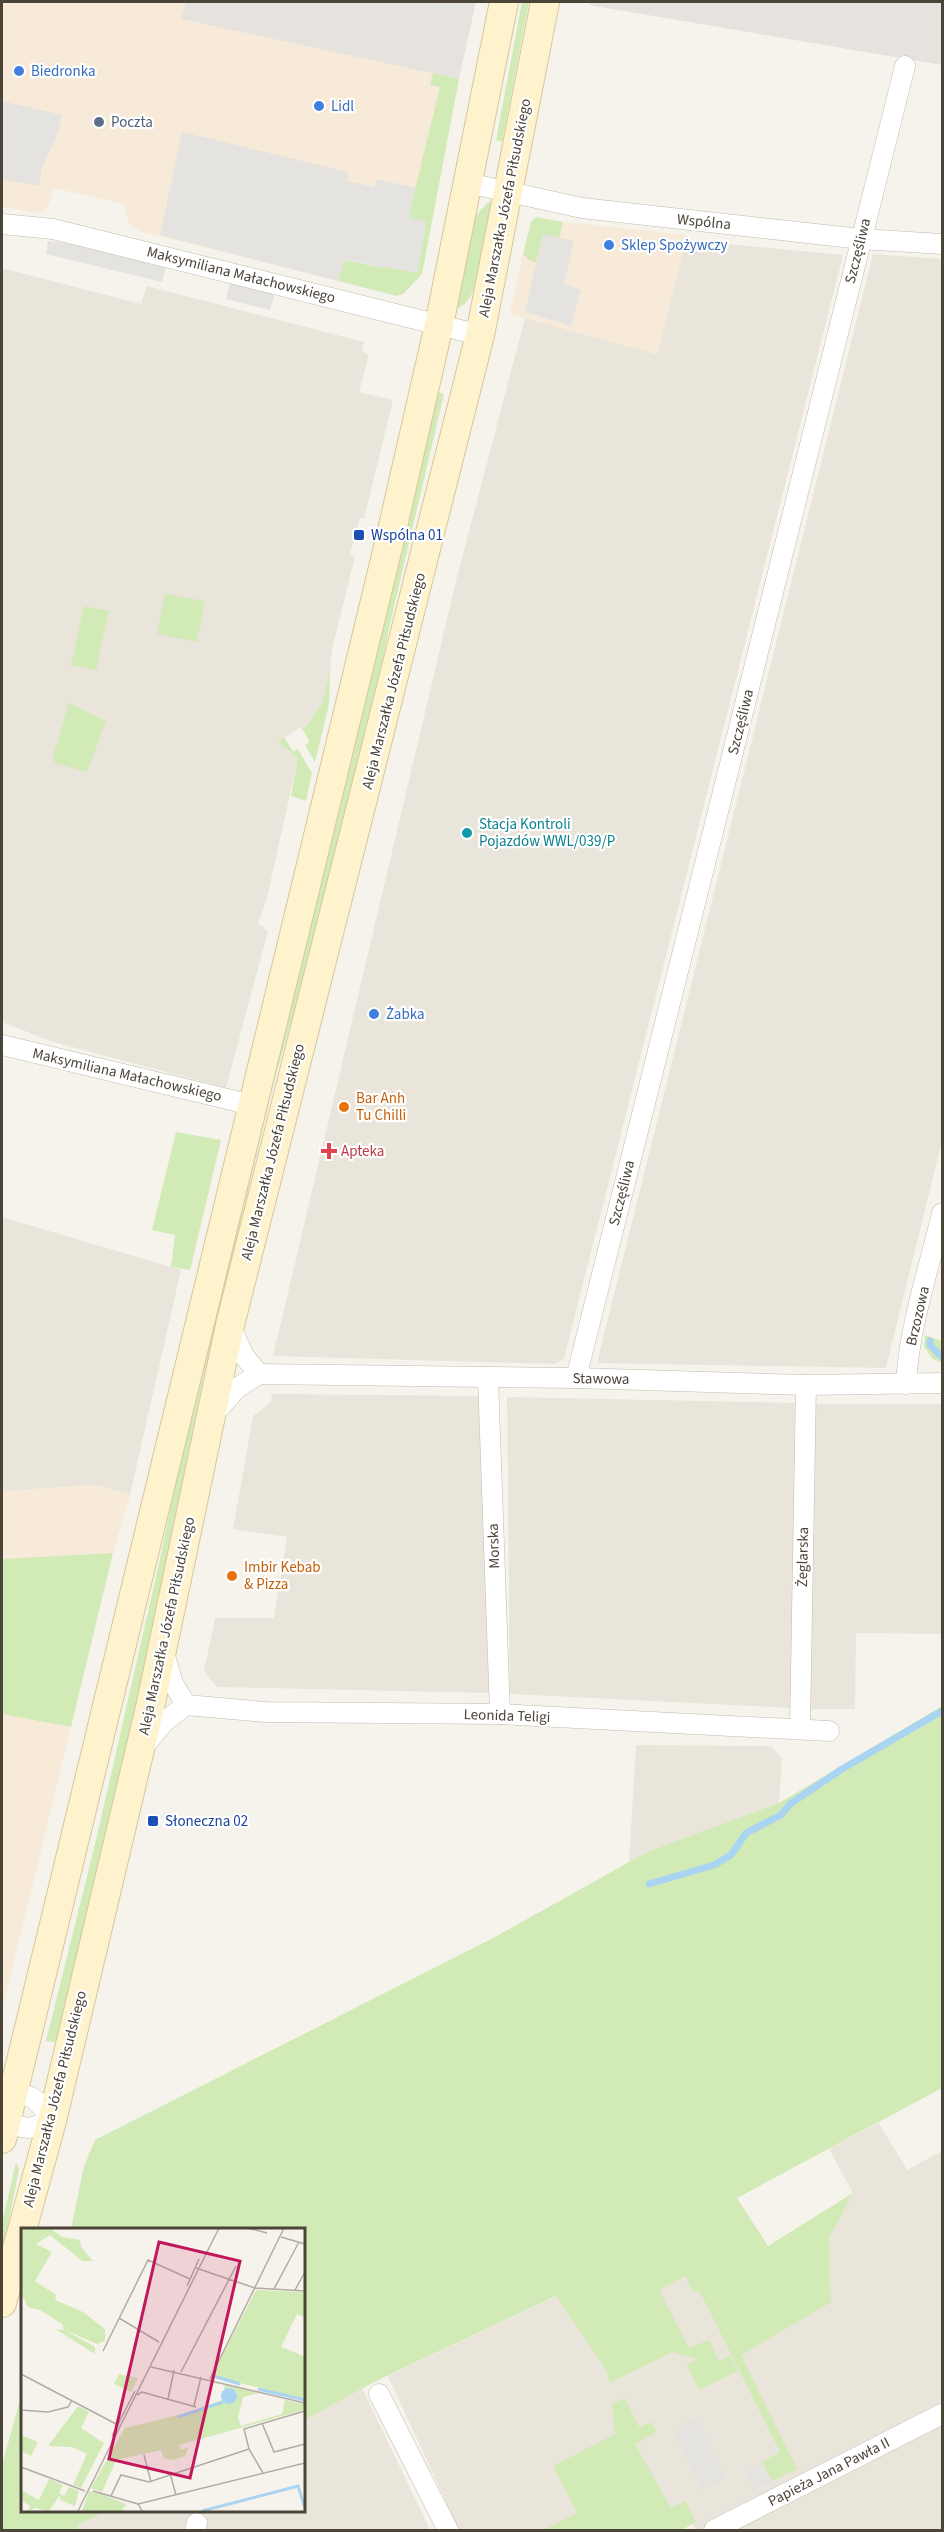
<svg xmlns="http://www.w3.org/2000/svg" width="944" height="2532" viewBox="0 0 944 2532" font-family="'Source Sans 3',sans-serif">
<style>
.residential{fill:#eae5da}
.commercial{fill:#f7ead8}
.industrial{fill:#e6e2dd}
.green{fill:#d2eab5}
.parking{fill:#e5e3e0}
.lines{fill:none;stroke-linecap:round;stroke-linejoin:round}
.stream{stroke:#a9d4f2;stroke-width:7}
.minor-casing{stroke:#c2bbae;stroke-width:21}
.secondary-casing{stroke:#d6c79b;stroke-width:30}
.minor{stroke:#fff;stroke-width:20}
.secondary{stroke:#fff3cd;stroke-width:28}
.shop-dot{fill:#3f7fe0;stroke:#fff;stroke-width:2}
.service-dot{fill:#5c6f8a;stroke:#fff;stroke-width:2}
.transit-dot{fill:#1a4fb4;stroke:#fff;stroke-width:2}
.culture-dot{fill:#0f9aa8;stroke:#fff;stroke-width:2}
.food-dot{fill:#e8710a;stroke:#fff;stroke-width:2}
.health-dot{fill:#e0444e;stroke:#fff;stroke-width:2}
.labels{text-anchor:middle;dominant-baseline:central;stroke-width:4.5;stroke-linejoin:round;paint-order:stroke}
.shop-label{font-size:15px;fill:#366cbe;stroke:#fff;text-anchor:start}
.service-label{font-size:15px;fill:#4e5e75;stroke:#fff;text-anchor:start}
.street-label{font-size:15px;fill:#4b4439;stroke:#fff}
.transit-label{font-size:15px;fill:#164399;stroke:#fff;text-anchor:start}
.culture-label{font-size:15px;fill:#0d838f;stroke:#fff;text-anchor:start}
.food-label{font-size:15px;fill:#c56008;stroke:#fff;text-anchor:start}
.health-label{font-size:15px;fill:#be3a42;stroke:#fff;text-anchor:start}
.inset-river{fill:none;stroke:#a9d4f2;stroke-width:3}
.inset-road{fill:none;stroke:#b2ada4;stroke-width:1.5}
.view{fill:#c2185b;fill-opacity:0.15;stroke:#c2185b;stroke-width:3}
.inset-edge{fill:none;stroke:#4b4439;stroke-width:3}
</style>
<rect width="100%" height="100%" fill="#f6f3ec"/>
<g class="residential">
<path d="M686,240l157,15 -279,1104 -9,5 -282,-8 183,-775 69,-263 132,36z"/>
<path d="M873,254l69,5v882l-56,227 -289,-5z"/>
<path d="M2,268l139,36 6,-18 217,56 -2,9 7,4 -10,37 34,8 -29,119 -4,-1 -10,36 5,2 -23,93 -2,23 -8,31 -15,23 -6,1 -23,15 20,16 -31,140 -9,25 10,8 -42,157 -176,-47 -48,-19z"/>
<path d="M2,1217l179,53 -51,225 -33,-10 -95,6z"/>
<path d="M272,1394l211,2 6,297 -272,-6 -13,-16 11,-53h59l13,-81 -54,-8 20,-113 18,-14z"/>
<path d="M507,1397l294,6 -7,305 -284,-14z"/>
<path d="M813,1404h129v230l-86,-1 -1,76h-48z"/>
<path d="M636,1745l135,1 11,12 -3,45 -130,48 -20,11z"/>
<path d="M879,2123l28,47 35,-19v379h-246l-3,-6 -12,6h-10l-93,-17 -35,17h-84l-71,-154 169,-80 49,74 4,13 63,-31 -42,-83 61,-13 139,46 -3,-64 25,-45 -24,-44z"/>
<path d="M362,2388l68,142h-352l1,-6 30,-14h194v-89z"/>
</g>
<g class="commercial">
<path d="M2,2h184l-5,17 252,54 -3,11 10,3 -31,131 -64,42 -7,21 -198,-50 -11,-7 -5,-20 -71,-16 -2,11 -6,11 -6,3 -37,-6z"/>
<path d="M563,222l124,13 -30,119 -147,-40 13,-60 6,6 14,-26 16,3z"/>
<path d="M97,1485l33,10 -17,58 -111,6v-68z"/>
<path d="M2,1714l69,13 -69,284z"/>
</g>
<g class="industrial">
<path d="M186,2h290l-17,77 -278,-60z"/>
<path d="M589,2h353v63l-353,-60z"/>
</g>
<g class="green">
<path d="M522,2h7l-27,140 -6,-2z"/>
<path d="M433,73l26,6 -37,195 -19,20 -6,2 -59,-15 6,-21 35,7 29,-49 32,-131 -10,-2z"/>
<path d="M493,202c-4,23 -11,101 -36,106l17,-90 13,-15z"/>
<path d="M536,217l27,5 -4,16 -16,-3 -7,28 -7,-3 -6,-6 8,-32z"/>
<path d="M438,392l6,2 -55,234 -29,149 -86,305 -70,293 -82,404 -63,264 -13,-2 51,-205 63,-277 40,-197z"/>
<path d="M165,594l40,7 -8,41 -40,-8z"/>
<path d="M84,606l25,5 -13,59 -25,-5z"/>
<path d="M330,672l-1,32 -14,58 -10,-17 5,-3 -9,-15 6,-1 15,-23z"/>
<path d="M69,703l37,18 -19,51 -32,-9 -2,-7z"/>
<path d="M284,737l9,15 5,-3 14,24 -6,28 -15,-5 7,-38 -20,-16z"/>
<path d="M176,1132l45,8 -31,130 -19,-3 4,-32 -23,-5z"/>
<path d="M925,1335l17,6v22l-9,-4 -9,-12z"/>
<path d="M113,1553l-42,174 -69,-13v-155z"/>
<path d="M942,1706v382l-205,110 31,48 85,-53 -24,45 2,64 -90,53 56,114 -25,12 -10,-19 18,-10 -81,-162 -6,2 -8,-16 -26,14 30,58 20,-8 10,21 11,-5 8,15 -39,19 -12,-25 10,-6 -24,-7 -63,31 -4,-13 -50,-74 -180,85 -73,40v-192h-232l13,-63 11,-26 400,-203 154,-86 130,-48z"/>
<path d="M16,2162l3,7 -17,88v-34z"/>
<path d="M22,2393v117h87l-30,14 -2,6h-75v-65z"/>
<path d="M625,2398l14,29 13,-5 4,10 -21,12 36,64 14,-7 11,21 -15,8h-138l34,-17 -24,-47 62,-32 -3,-30z"/>
</g>
<g class="parking">
<path d="M413,2h60l-3,15 -58,-13z"/>
<path d="M2,101l60,14 -4,18 -16,34 -3,19 -37,-7z"/>
<path d="M182,132l166,40 -1,9 27,6 2,-8 39,9 -6,30 18,4 -10,51 -72,-13 -7,21 -178,-46z"/>
<path d="M543,234l31,7 -10,43 17,6 -10,36 -46,-14z"/>
<path d="M48,241l36,4 82,21 -4,16 -116,-28z"/>
<path d="M230,282l45,11 -5,17 -44,-11z"/>
<path d="M697,2418l29,60 -24,12 -29,-60z"/>
<path d="M762,2462l10,19 -17,8 -10,-18z"/>
</g>
<g class="lines">
<g class="stream">
<path d="M930,1341v4l12,12"/>
<path d="M649,1884l65,-19 17,-10 15,-22 35,-18 9,-11 52,-35 100,-58"/>
</g>
<g class="minor-casing">
<g id="minor">
<path d="M468,183l114,25 279,31 81,5"/>
<path d="M2,224l51,5 427,106"/>
<path d="M2,1045l250,60"/>
<path d="M230,1325l14,31 15,18"/>
<path d="M488,1378l12,336"/>
<path d="M576,1378l329,-1312"/>
<path d="M906,1384c3,-58 23,-115 36,-171"/>
<path d="M212,1416l25,-28 22,-14 317,4 230,7 136,-2"/>
<path d="M164,1653l9,30 13,22"/>
<path d="M800,1728l6,-343"/>
<path d="M144,1746l21,-25 21,-16 80,7 234,2 329,17"/>
<path d="M2,2124l27,4 23,-7c-15,-24 -20,-27 -49,-30"/>
<path d="M379,2394l69,136"/>
<path d="M195,2530l2,-7"/>
<path d="M714,2530l228,-116"/>
</g>
</g>
<g class="secondary-casing">
<g id="secondary">
<path d="M2,2139l388,-1600 49,-214 65,-323"/>
<path d="M2,2303l50,-182 99,-418 79,-378 250,-990 65,-333"/>
</g>
</g>
<use href="#minor" class="minor"/>
<use href="#secondary" class="secondary"/>
</g>
<g class="shop-dot">
<circle cx="19" cy="71" r="6"/>
<circle cx="319" cy="106" r="6"/>
<circle cx="609" cy="245" r="6"/>
<circle cx="374" cy="1014" r="6"/>
</g>
<circle class="service-dot" cx="99" cy="122" r="6"/>
<g class="transit-dot">
<rect x="353" y="529" width="12" height="12" rx="3"/>
<rect x="147" y="1815" width="12" height="12" rx="3"/>
</g>
<circle class="culture-dot" cx="467" cy="833" r="6"/>
<g class="food-dot">
<circle cx="344" cy="1107" r="6"/>
<circle cx="232" cy="1576" r="6"/>
</g>
<path class="health-dot" d="M326 1142h6v6h6v6h-6v6h-6v-6h-6v-6h6z"/>
<g class="labels">
<g class="shop-label">
<text x="31" y="71">Biedronka</text>
<text x="331" y="106">Lidl</text>
<text x="621" y="245">Sklep Spożywczy</text>
<text x="386" y="1014">Żabka</text>
</g>
<g class="service-label">
<text x="111" y="122">Poczta</text>
</g>
<g class="street-label">
<text transform="translate(505 208) rotate(-79)">Aleja Marszałka Józefa Piłsudskiego</text>
<text transform="translate(704 222) rotate(6)">Wspólna</text>
<text transform="translate(858 251) rotate(-76)">Szczęśliwa</text>
<text transform="translate(241 275) rotate(14)">Maksymiliana Małachowskiego</text>
<text transform="translate(394 681) rotate(-76)">Aleja Marszałka Józefa Piłsudskiego</text>
<text transform="translate(741 722) rotate(-76)">Szczęśliwa</text>
<text transform="translate(127 1075) rotate(13)">Maksymiliana Małachowskiego</text>
<text transform="translate(273 1152) rotate(-76)">Aleja Marszałka Józefa Piłsudskiego</text>
<text transform="translate(622 1193) rotate(-76)">Szczęśliwa</text>
<text transform="translate(918 1316) rotate(-77)">Brzozowa</text>
<text transform="translate(601 1379) rotate(1)">Stawowa</text>
<text transform="translate(494 1546) rotate(-92)">Morska</text>
<text transform="translate(803 1557) rotate(-89)">Żeglarska</text>
<text transform="translate(167 1626) rotate(-78)">Aleja Marszałka Józefa Piłsudskiego</text>
<text transform="translate(507 1716) rotate(2)">Leonida Teligi</text>
<text transform="translate(55 2099) rotate(-76)">Aleja Marszałka Józefa Piłsudskiego</text>
<text transform="translate(829 2472) rotate(-27)">Papieża Jana Pawła II</text>
</g>
<g class="transit-label">
<text x="371" y="535">Wspólna 01</text>
<text x="165" y="1821">Słoneczna 02</text>
</g>
<g class="culture-label">
<text x="479" y="824">Stacja Kontroli<tspan x="479" dy="17">Pojazdów WWL/039/P</tspan></text>
</g>
<g class="food-label">
<text x="356" y="1098">Bar Anh<tspan x="356" dy="17">Tu Chilli</tspan></text>
<text x="244" y="1567">Imbir Kebab<tspan x="244" dy="17">&amp; Pizza</tspan></text>
</g>
<g class="health-label">
<text x="341" y="1151">Apteka</text>
</g>
</g>
<g transform="translate(21 2228)">
<rect width="284" height="284" fill="#f6f3ec"/>
<path d="M0,0h29l12,9 18,3 1,7 12,14h-11l-32,-26 -14,9 16,8 -17,29 21,14 -1,5 28,12 22,17v12l-8,3 -32,-14 30,17v7l-40,-25 9,1 -2,-6 -22,-14 -12,-3 -7,-14zM235,62l48,2v25l-7,-3 -16,33 23,9v43l-92,-23zM98,146l19,4 -7,14 -17,-8zM204,156l34,9 -16,4 -5,21 3,8 41,-12 3,-14 19,4v6l-125,35 2,5 8,-3 -4,9 -9,3 3,11 -3,-10 -12,-1 -3,-9 -45,10 -14,32 -11,-4 34,-60 65,-16 32,-12 9,3 7,-11 -14,-3zM57,178l11,6 -8,16 23,15 -23,45 -8,-3 14,-31 -15,-7 -24,-1zM0,207l17,7 -7,14 -10,-5zM28,251l14,6 -4,8 5,3 5,-9 10,4 -4,15 -15,-6v-5l-11,16 -14,-3 -7,3 2,-5 -9,-6v-10l18,10zM68,263l12,3 25,10 -4,7h-40z" fill="#d2eab5"/>
<path d="M200 168a8 8 0 1 1 16 0a8 8 0 1 1-16 0Z" fill="#a9d4f2"/>
<path class="inset-river" d="M192,148l27,8M237,161l47,11M157,189l45,-15M181,283l96,-25 7,22"/>
<path class="inset-road" d="M227,0l19,5M260,9l24,7M175,40l59,20 50,3M166,58l12,-27M253,61l25,-47M274,62l10,-18M98,90l40,24M82,123l45,-91 42,19M130,139l154,36M160,144l55,-106M0,146l97,51M189,151l74,-151M116,167l5,-3 54,15M147,171l6,-29M173,178l7,-29M0,182l27,2 20,-5 4,-7M241,195l12,29 31,-8M91,208l23,-45M123,227l7,27M0,239l64,24M149,245l6,22M242,245l-14,-24 -5,-20 61,-18M72,263l45,13 4,7M90,268l10,-21 28,7 100,-33M117,276l167,-41M57,283l141,-283"/>
<path class="view" d="M138,14l81,19 -50,217 -81,-19z"/>
<rect width="284" height="284" class="inset-edge"/>
</g>
<rect width="944" height="2532" fill="none" stroke="#4b4439" stroke-width="6"/>
</svg>
